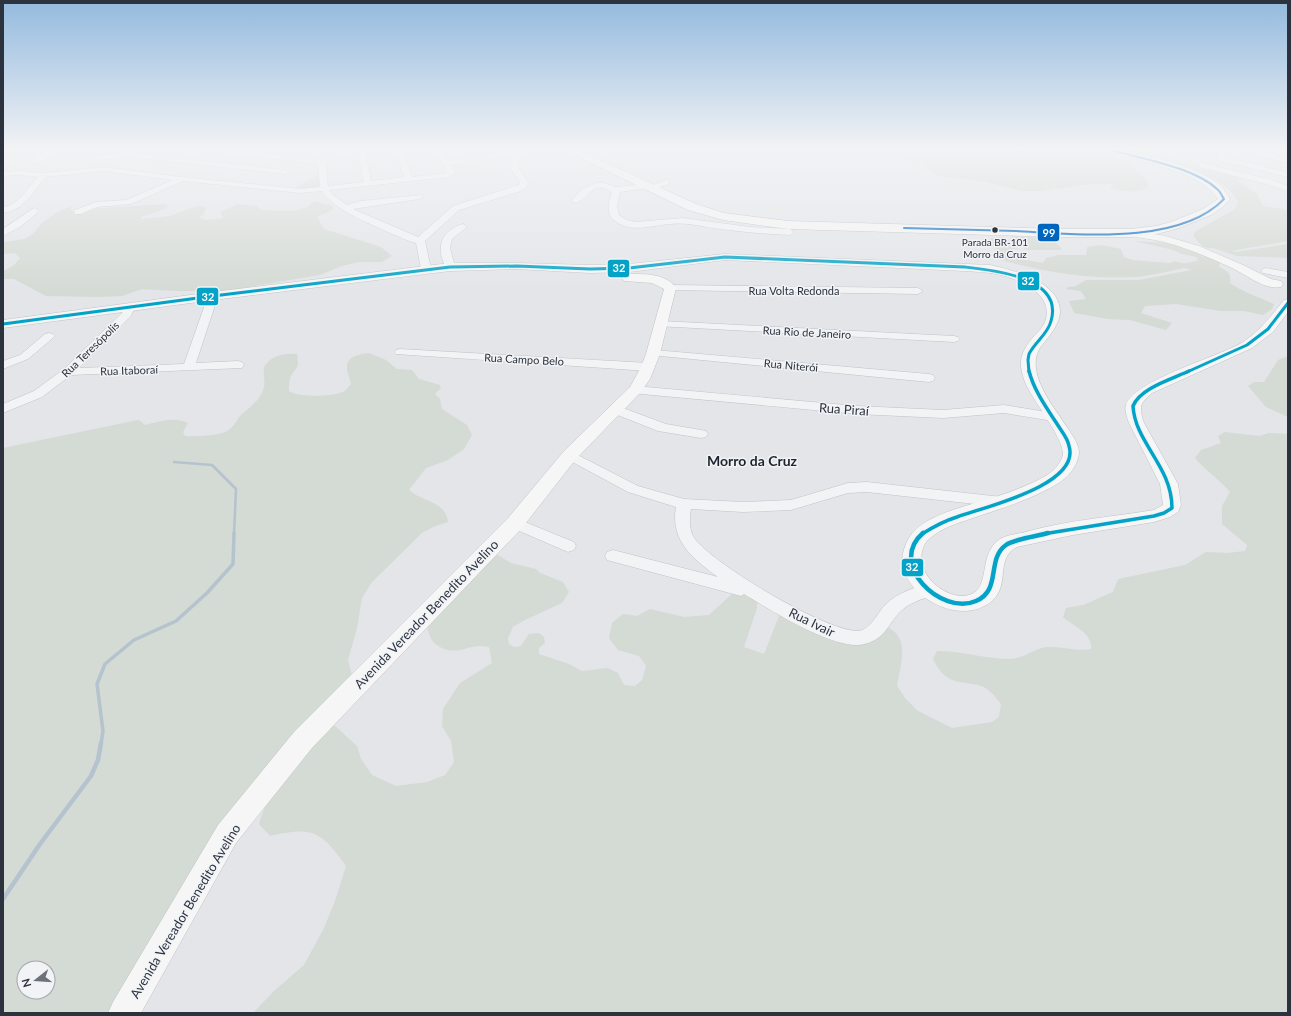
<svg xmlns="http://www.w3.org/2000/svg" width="1291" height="1016" viewBox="0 0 1291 1016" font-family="Lato,sans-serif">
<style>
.green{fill:#d4dad4;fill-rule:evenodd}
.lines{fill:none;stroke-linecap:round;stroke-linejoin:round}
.stream-far2{stroke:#b5c3cf;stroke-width:2.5}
.stream-far1{stroke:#b5c3cf;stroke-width:3.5}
.stream{stroke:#b5c3cf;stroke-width:4.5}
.minor-casing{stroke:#c1c3c6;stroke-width:1}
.major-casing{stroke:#c0c2c5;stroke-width:1}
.highway-casing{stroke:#b6b8bb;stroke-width:1}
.minor{fill:#f2f3f4;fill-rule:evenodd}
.major{fill:#f6f6f6;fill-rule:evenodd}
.highway{fill:#f6f6f6;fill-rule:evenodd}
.bus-1-casing{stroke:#f1f3f6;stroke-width:3.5}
.bus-2-far2-casing{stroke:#f1f3f6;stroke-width:5}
.bus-2-far1-casing{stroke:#f1f3f6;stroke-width:6}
.bus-2-casing{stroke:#f1f3f6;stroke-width:8}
.bus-1{stroke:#0065bd;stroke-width:2}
.bus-2-far2{stroke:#02a3c7;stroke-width:3}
.bus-2-far1{stroke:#02a3c7;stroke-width:3.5}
.bus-2{stroke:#02a3c7;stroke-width:4.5}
.bus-dot{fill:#2c333e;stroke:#f1f3f6;stroke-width:1.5}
.labels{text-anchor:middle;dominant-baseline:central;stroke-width:3;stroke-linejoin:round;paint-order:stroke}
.far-bus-label{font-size:10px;fill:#2c333e;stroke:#f1f3f6}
.far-street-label{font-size:11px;fill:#2c333e;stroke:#f1f3f6}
.street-label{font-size:13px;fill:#2c333e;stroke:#f1f3f6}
.neighbourhood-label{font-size:14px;font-weight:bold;fill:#1e242f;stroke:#f1f3f6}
.line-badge{stroke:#f1f3f6;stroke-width:1.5}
.badge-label{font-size:11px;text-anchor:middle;font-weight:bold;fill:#fff}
</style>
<rect width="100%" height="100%" fill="#e3e5e8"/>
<g class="green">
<path d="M878,149h219c21,7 35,16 51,32v7c-14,4 -24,5 -38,0l3,-4h-21l-50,7h-21l-39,-10 -45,-5c-8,-4 -12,-12 -20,-15 -12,-4 -25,-2 -38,-7z"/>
<path d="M1118,149h21l108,31 -12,-1 22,15 6,12 25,4v31l-57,10 4,1 53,-8v14l-51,-2 -24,-8c-9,2 -16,-6 -20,-13l3,-4 39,-22 3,-7c-12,-31 -91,-43 -120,-53z"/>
<path d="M321,173l1,15 -17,1 -10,-1z"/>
<path d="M314,201l19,5v4l-16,7 7,12 57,18 11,9 -10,6h-23l-17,4 -22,9 -95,16h-47l-36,-2 -20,7 -22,1 -54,-1 -32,-17h-11v-8l11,-6 6,-7 -5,-5 -12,1v-12l21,-3 9,-5 10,-12 15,-10 14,-6 -1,4 7,2 22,-4 66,-4 2,4 -27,9v2l29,-3 30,-11 6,3 -2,6 -5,3 7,3 17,-2 -2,-6 16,-8 20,2 5,4 29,1 17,-4z"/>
<path d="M1011,236l40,2 10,10v2h-35z"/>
<path d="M996,237h8l15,12h-7l3,9 28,5 3,-5 12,-3h28l1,-8 15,-2 19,4 3,8 9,3 37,3c6,-4 10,1 17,0 4,-1 7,-2 11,-2l-2,-4 -14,-3 -9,-4 -39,-9 38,2 44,17 4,3 -1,4c9,4 12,6 11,16 14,10 29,14 44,21l-2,5 -9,6 -19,-4h-23l-45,-7 -31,2 -4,7 31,10 -6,7 -36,-10 -22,-1 -34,-6 -5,-12 17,-2 -5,-8 -15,-2 2,-2 8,-1 10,-6h53l52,-10 -6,-2c-16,3 -34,8 -51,9 -47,2 -91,-5 -136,-18l-3,-5 1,-7 -10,-4 3,-4z"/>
<path d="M369,353l17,7 11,9 15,1 7,9 21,6 1,3 -6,6 5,5 2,10 25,16 5,10 -8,14 -16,11 -22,8 -17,22c13,12 37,11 39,32l-15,5 -11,6 -50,49 -10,16 -5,30 -9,32 7,27 -52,53 -179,273h-121v-565l135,-28 4,2 2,3c16,-3 29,-9 44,-2l-5,9 2,4c13,0 39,1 47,-9 5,-5 6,-10 11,-14 9,-7 18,-14 21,-26 2,-7 -3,-18 2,-23 7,-9 20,-11 31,-10 3,17 -2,12 -7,24 -1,4 -1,9 -1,13 11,7 45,6 56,0 2,-2 4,-5 6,-7 -1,-5 -4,-11 -4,-16 -1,-12 13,-14 22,-15zM24,968h24v24h-24z"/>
<path d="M1285,357h3v60l-22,-10 -18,-21 6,-4h10l14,-22z"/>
<path d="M1225,432l34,4 10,-3 19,1v579h-1035l21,-22 30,-26 20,-37 11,-27 11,-35c-25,-35 -33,-40 -76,-30l-11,-12c9,-37 49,-72 75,-99l23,21 4,13 11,16 24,11 31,-4 18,-7 9,-13 -3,-21 -9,-15 1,-17 17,-26 32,-20 -3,-16c-19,-5 -29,9 -47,1 -10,-4 -13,-12 -15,-22l69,-72 15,9 25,6 4,4 23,9 6,10 -7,11 -37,17 -12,7 -5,11 1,6 5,3 7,-1 8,-12 10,-1 5,4 1,6 -6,5v6l30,10 13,7 26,-3 10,5 6,12 11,1 7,-6 4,-14 -7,-10 -21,-6 -9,-12 3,-15 11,-9 14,2 13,-7 34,8 25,-2 24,-22h13l11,6v9l-13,39 20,7 17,-43 76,32 31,-16c23,13 12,38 9,59l8,12 13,13 34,17 40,-6 7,-5 2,-13c-6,-7 -11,-15 -20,-18 -4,-2 -11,-2 -15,-3 -18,-2 -25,-8 -33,-24l4,-8c25,0 49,8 73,8 14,0 26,-12 38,-12 14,-1 31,5 43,2 2,-16 -18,-23 -28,-32l3,-9 17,-3 30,-13 5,-13 67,-14 21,-13 21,1 18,-2 2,-6 -25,-21v-18l8,-14c-11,-13 -24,-21 -35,-34l6,-8 20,-7 -3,-7z"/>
</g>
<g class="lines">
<path class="stream-far2" d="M174,462l38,3 24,24 -2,45"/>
<path class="stream-far1" d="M101,744l2,-13 -6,-47 8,-20 29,-24 42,-19 31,-28 26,-29 1,-31"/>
<path class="stream" d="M3,899l37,-55 51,-68 7,-16 3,-17"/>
<g class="minor-casing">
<g id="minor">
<path d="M12,149h7l-13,19h-3v-7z"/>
<path d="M49,149h25l-21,4 -14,10h-6v-4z"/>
<path d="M199,149h26l96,11 24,-11h8v3l-27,11 2,23 36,-4 -7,-31 2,-2 6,2 6,30 33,-4 -9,-28h7l10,28 35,-4 -12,-24h7l6,12 63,-10 -1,-2h8l2,11 -1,9 9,13 -2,6 -8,4 -59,18 -34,31 6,28 -5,3 -5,-3 -5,-26c-9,-2 -18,-7 -26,-10 -23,-11 -53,-21 -68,-42l-21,2 -118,-12 -52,23 -34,3 -16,7h-6l-1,-2 1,-2 21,-8 30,-2 47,-20 -70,-9 -57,6c-15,15 -19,32 -43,36v-6c17,-2 24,-19 35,-30l-18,-2 -17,1v-4l17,-1 24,2 59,-6 79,10 119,12 19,-2 -2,-23 -116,-13zM512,156l-1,13 9,13 -1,3 -66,21 -35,31 -65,-28 66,-10 4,-2 -1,-2 -62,6 -13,4 -14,-10 -4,-5 120,-13 6,-4 -4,-8z"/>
<path d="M596,149h8l15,12 -4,2h-3z"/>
<path d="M1216,149h7l1,7 4,1 60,16v4l-66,-16 -5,-4z"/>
<path d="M1234,149h14l40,10v4z"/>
<path d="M129,153l156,17 4,2 -4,2 -156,-17 -36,3 -4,-2 4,-2z"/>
<path d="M1199,163h3l67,16 19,7v5l-25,-8 -64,-16z"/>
<path d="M666,180h3v4l-18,6 -4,-2 -27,4 -3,14 2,9 8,5 9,2 47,-4 67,9 40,2 4,3 -4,3c-24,-1 -47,-3 -70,-6 -17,-2 -33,-7 -49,-5 -18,1 -41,10 -57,-4 -9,-7 -5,-19 -2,-28 -20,-14 -23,8 -37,11l-4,-2 10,-11 15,-7h8l12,4 30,-3 4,2z"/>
<path d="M34,208l3,1 1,2 -1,2 -17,14 -17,9v-7z"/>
<path d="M463,224l4,3 -15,12 -2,9 5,19 -2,2h-6c-12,-19 -7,-39 16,-45z"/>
<path d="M1266,268l22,4v6l-25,-5 -2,-2 2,-2z"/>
<path d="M670,285l248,3 5,3 -5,3 -252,-4 -1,-2 1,-2z"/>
<path d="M213,293l5,3 -22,67 42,-2 4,1 2,3 -2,3 -171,7 -29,22 -39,16v-9l31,-13 30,-22 58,-56 4,-8h8l1,2 -4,9 -52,52 105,-4 24,-68z"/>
<path d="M661,321l293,15 4,1 2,2 -2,2 -4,1 -297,-16 -1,-2z"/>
<path d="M49,333l4,1 2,2 -2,2 -25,21 -25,10v-8l17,-6 25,-21z"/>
<path d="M400,349l249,14 4,1 2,3 -2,3 -4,1 -253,-17 -2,-2 2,-2z"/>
<path d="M654,350l275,24 4,1 2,3 -2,3 -4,1 -279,-27 -2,-2 2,-2z"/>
<path d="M635,386l222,20 86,4 61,-5 49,8 5,1 2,3 -2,3 -5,1 -49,-8 -61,5 -86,-4 -226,-21 -2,-3 2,-3z"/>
<path d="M615,405l51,19 35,6 5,1 2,3 -2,3 -5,1 -43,-7 -48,-19 -1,-3 1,-3z"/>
<path d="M570,451l68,35 46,13 59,3 48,-2 57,-17 19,-1 135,15 5,1 2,4 -2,4 -5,1 -135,-15 -19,1 -57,17 -48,2 -52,-3c-2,10 -2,22 4,30 21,27 129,91 162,92 14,0 21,-20 30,-28 11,-10 27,-15 41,-20l6,2 2,5 -2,5c-12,4 -26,8 -35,18 -8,8 -12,19 -21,25 -6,4 -14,7 -20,7 -30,1 -88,-35 -114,-51l-3,2 -134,-36 -2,-4 2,-4 6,-2 105,27c-25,-18 -48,-36 -42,-70l-48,-15 -63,-34 -2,-3 2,-3z"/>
<path d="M515,518l59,24 2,4 -2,4 -6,2 -58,-25 -3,-4 3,-4z"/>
</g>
</g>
<g class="major-casing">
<g id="major">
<path d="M1131,230l34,6 34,10 44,19 28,14 10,2 2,3 -2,3c-15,3 -32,-10 -45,-17 -23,-11 -48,-22 -72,-28 -12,-3 -25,-4 -37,-7l-1,-2 1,-2z"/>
<path d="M725,254l265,11c23,5 70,17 70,46 0,13 -10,24 -17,33 -22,25 11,63 26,86 4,7 10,14 10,23 0,6 -5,16 -9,20 -7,9 -18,14 -28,19 -22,11 -46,18 -69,26 -15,5 -32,10 -44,21 -4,3 -6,8 -7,13 -6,23 25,49 47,43 23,-7 8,-41 31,-56 9,-5 20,-5 29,-8 41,-11 83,-14 125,-21l9,-5 -3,-21 -31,-61c-2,-6 -5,-13 -3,-18 8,-25 93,-48 117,-63 17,-11 28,-26 41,-42l4,-1v13l-15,20 -21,16 -100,45c-13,11 -13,14 -8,30l34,61 3,21 -3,7 -8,5 -16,5 -81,13 -56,12c-22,11 -7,37 -24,53 -26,24 -71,5 -86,-22 -7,-14 -6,-26 2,-40 13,-24 64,-33 89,-42 13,-4 25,-9 36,-14 8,-4 19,-9 24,-17 2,-3 5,-8 5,-12 -1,-17 -30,-52 -38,-71 -8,-21 -4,-31 10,-47 4,-4 8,-8 10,-13 10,-28 -25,-43 -48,-48 -10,-2 -21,-2 -32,-3l-240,-11 -96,12 -39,1 -73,-4 -67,2 -237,29 -210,28v-8l210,-28 237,-29h67l73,2 39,-1z"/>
<path d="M628,274c16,0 38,-1 48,14l-16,66 -10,25 -10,14 -64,66 -54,69 -210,220 -76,95 -95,170h-33l5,-11 105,-177 76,-93 214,-214 56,-67 66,-64 11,-20 5,-13 18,-65 -12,-6 -28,-2 -2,-3 2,-3z"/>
</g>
</g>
<g class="highway-casing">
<path id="highway" d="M562,149h14l120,55 28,9 64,8 274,8h69l25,-3 15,-4 32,-13 15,-10c-19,-30 -82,-38 -115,-48l-1,-2c29,0 98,17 119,37 4,4 6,9 9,13l-6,7 -13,9 -32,13 -22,6 -26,3h-69l-274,-8 -65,-9 -35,-10z"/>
</g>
<use href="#minor" class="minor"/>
<use href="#major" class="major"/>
<use href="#highway" class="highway"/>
<g class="bus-1-casing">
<path id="bus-1" d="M904,228c37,1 75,2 112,3 60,3 163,15 208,-32 -2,-3 -4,-8 -7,-10 -23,-22 -79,-31 -110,-40"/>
</g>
<g class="bus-2-far2-casing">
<g id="bus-2-far2">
<path d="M3,324l210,-28 237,-29 67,-1 73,3 39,-1 96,-11 240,10c28,3 99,10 86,54 -3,13 -16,21 -22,33l-1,6 1,12"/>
<path d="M1187,372l60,-27 21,-16 20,-26"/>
</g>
</g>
<g class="bus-2-far1-casing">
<g id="bus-2-far1">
<path d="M922,534c11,-7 22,-13 35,-17 27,-10 124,-32 112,-71 -1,-7 -6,-13 -10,-19 -11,-17 -25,-36 -30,-56"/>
<path d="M1043,534l111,-18 10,-3 8,-5c0,-42 -37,-65 -39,-102 7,-18 39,-27 56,-35"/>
</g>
</g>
<g class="bus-2-casing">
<path id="bus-2" d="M923,533c-36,31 18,83 53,68 26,-11 10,-42 30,-56 8,-6 32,-9 42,-12"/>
</g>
<use href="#bus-1" class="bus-1"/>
<use href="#bus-2-far2" class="bus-2-far2"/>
<use href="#bus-2-far1" class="bus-2-far1"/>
<use href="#bus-2" class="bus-2"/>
</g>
<linearGradient id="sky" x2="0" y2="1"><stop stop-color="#93bade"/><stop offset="0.51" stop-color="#f2f3f5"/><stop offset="1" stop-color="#f2f3f5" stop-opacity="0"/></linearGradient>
<rect width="1291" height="292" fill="url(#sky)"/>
<circle class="bus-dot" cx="995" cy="230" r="3.5"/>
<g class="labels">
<g class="far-bus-label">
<text x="995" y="242">Parada BR-101<tspan x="995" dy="12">Morro da Cruz</tspan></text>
</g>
<g class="far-street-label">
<text x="794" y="290">Rua Volta Redonda</text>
<text transform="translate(807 332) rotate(3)">Rua Rio de Janeiro</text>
<text transform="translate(90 349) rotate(-44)">Rua Teresópolis</text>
<text transform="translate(524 359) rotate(3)">Rua Campo Belo</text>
<text transform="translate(791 365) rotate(5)">Rua Niterói</text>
<text transform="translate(129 370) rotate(-2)">Rua Itaboraí</text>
</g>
<g class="street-label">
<text transform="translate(844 409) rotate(4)">Rua Piraí</text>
<text transform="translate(426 614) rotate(-46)">Avenida Vereador Benedito Avelino</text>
<text transform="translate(812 622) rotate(26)">Rua Ivair</text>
<text transform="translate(185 911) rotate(-59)">Avenida Vereador Benedito Avelino</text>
</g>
<g class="neighbourhood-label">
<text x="752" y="460">Morro da Cruz</text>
</g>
</g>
<g class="line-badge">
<rect x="1037" y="223" width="23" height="19" rx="4" fill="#0065bd"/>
<rect x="607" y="259" width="23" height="19" rx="4" fill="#02a3c7"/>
<rect x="1017" y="271" width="23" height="20" rx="4" fill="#02a3c7"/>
<rect x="196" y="287" width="23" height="19" rx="4" fill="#02a3c7"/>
<rect x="901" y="558" width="23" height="19" rx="4" fill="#02a3c7"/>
</g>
<g class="badge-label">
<text x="1049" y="237">99</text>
<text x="619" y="272">32</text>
<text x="1028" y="285">32</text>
<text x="208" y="301">32</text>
<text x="912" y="571">32</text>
</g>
<rect width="1291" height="1016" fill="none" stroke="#2c333e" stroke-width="8"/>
<g transform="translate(36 980) rotate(253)"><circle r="19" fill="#f1f3f6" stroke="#a2a6ac"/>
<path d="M0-3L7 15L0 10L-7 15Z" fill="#6c717a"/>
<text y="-6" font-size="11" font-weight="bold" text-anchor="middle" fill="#2c333e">N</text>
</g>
</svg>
